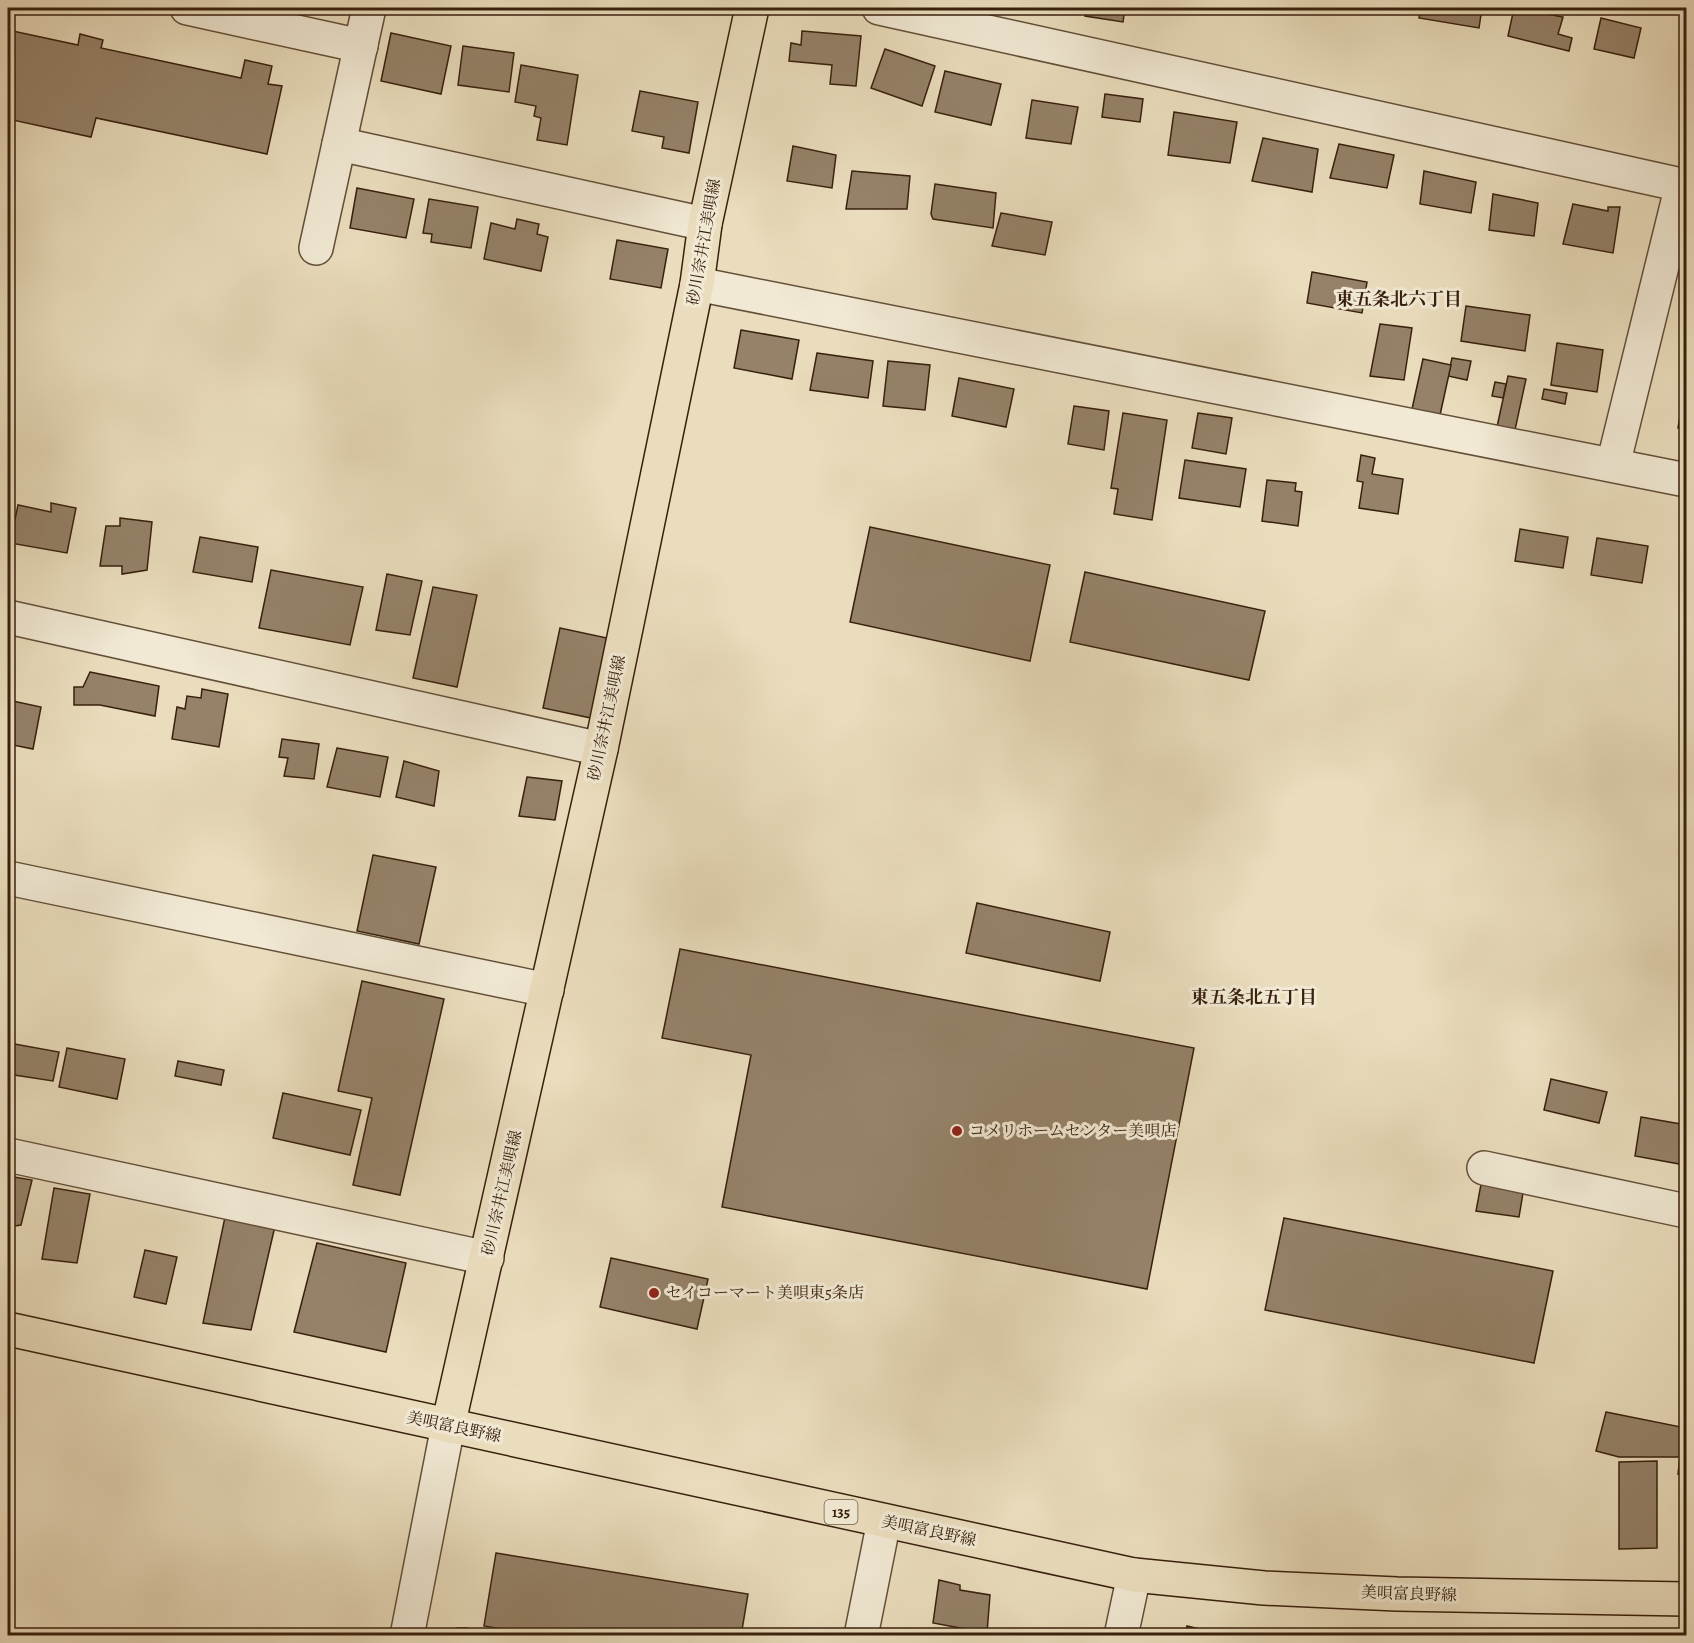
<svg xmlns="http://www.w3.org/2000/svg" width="1694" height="1643" viewBox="0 0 1694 1643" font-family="Alegreya,'Noto Serif JP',serif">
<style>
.building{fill:#958269;stroke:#38200d;stroke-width:1.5}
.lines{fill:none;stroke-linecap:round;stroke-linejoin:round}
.minor-casing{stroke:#644f39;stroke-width:36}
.major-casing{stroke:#38200d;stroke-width:36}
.minor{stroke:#f1e9d4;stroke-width:33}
.major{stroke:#eaddbd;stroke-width:33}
.poi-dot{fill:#8f2418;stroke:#f1e9d4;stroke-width:2}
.labels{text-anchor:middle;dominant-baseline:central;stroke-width:6;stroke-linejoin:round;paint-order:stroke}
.shield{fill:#f1e9d4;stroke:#705c49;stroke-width:1.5}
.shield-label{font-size:15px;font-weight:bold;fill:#38200d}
.street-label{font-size:16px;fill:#38200d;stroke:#f1e9d4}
.poi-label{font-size:16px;fill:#38200d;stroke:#f1e9d4;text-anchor:start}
.neighbourhood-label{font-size:18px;font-weight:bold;fill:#38200d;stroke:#f1e9d4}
</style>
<rect width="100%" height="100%" fill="#eaddbd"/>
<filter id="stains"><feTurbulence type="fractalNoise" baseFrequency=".00333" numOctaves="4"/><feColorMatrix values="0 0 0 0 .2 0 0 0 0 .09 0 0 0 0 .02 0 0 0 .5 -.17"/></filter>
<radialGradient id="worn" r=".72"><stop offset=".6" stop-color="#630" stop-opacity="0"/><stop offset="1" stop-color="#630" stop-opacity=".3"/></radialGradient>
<g class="building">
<path d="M1086,8h39l-2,14 -38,-6z"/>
<path d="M1421,8h61l-3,20 -60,-10z"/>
<path d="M1514,8l49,9 -5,17 14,4 -3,13 -61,-15z"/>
<path d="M1601,18l40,10 -7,30 -40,-9z"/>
<path d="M8,30l70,15 2,-11 23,6 -2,8 140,30 4,-18 27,6 -4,18 14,2 -15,68 -171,-36 -5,19 -83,-18z"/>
<path d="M802,31l59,5 -5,50 -26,-2 2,-19 -43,-4 2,-18 10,2z"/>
<path d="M391,33l60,13 -10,48 -60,-13z"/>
<path d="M463,46l51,7 -5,39 -51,-7z"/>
<path d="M885,49l50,17 -13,40 -51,-18z"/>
<path d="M521,65l57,10 -11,70 -30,-5 4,-22 -7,-2 2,-10 -21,-4z"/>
<path d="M945,71l56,13 -10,41 -56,-13z"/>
<path d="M640,91l58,11 -9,51 -27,-5 2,-11 -32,-6z"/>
<path d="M1105,94l38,5 -3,23 -38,-5z"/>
<path d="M1032,100l46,7 -7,37 -45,-6z"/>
<path d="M1174,112l63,10 -7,41 -62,-8z"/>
<path d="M1263,138l55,11 -6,43 -60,-11z"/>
<path d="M1339,144l55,11 -7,33 -57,-10z"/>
<path d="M793,146l43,9 -4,33 -45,-7z"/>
<path d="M852,171l58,5 -3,33h-61z"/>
<path d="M1424,171l52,11 -5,31 -51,-9z"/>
<path d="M935,184l61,9 -3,35 -60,-9 -2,-5z"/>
<path d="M357,188l57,11 -8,39 -56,-10z"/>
<path d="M1493,194l45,9 -4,33 -45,-6z"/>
<path d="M429,199l49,8 -7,41 -40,-6 1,-8 -9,-1z"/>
<path d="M1573,204l35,7v-4h12l-7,46 -50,-9z"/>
<path d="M1001,213l51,9 -7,33 -53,-9z"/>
<path d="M517,219l22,5 -2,10 11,3 -7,34 -57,-12 7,-36 24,6z"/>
<path d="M617,240l51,9 -7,39 -51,-9z"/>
<path d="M1312,272l55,10 -5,31 -55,-10z"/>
<path d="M1466,306l64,9 -5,36 -64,-10z"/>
<path d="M1380,324l32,4 -8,52 -34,-4z"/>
<path d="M741,330l58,10 -7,39 -58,-11z"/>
<path d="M1557,343l46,7 -6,42 -46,-7z"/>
<path d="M817,353l56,8 -5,37 -58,-8z"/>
<path d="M1452,358l19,3 -4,19 -19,-4z"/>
<path d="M1423,359l28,6 -11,50 -28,-6z"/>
<path d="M888,361l42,4 -5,45 -42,-4z"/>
<path d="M1508,376l18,3 -11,51 -18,-3z"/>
<path d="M959,378l55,11 -8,38 -54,-11z"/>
<path d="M1495,382l11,2 -3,14 -11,-2z"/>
<path d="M1544,389l23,4 -2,11 -23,-5z"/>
<path d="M1683,397h3v33l-8,-2z"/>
<path d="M1074,406l35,5 -5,39 -36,-6z"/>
<path d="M1123,413l44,7 -15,100 -38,-6 4,-25 -7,-1z"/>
<path d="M1198,413l34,5 -6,36 -34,-6z"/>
<path d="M1361,455l14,3 -3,16 31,5 -5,35 -39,-6 4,-26 -6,-1z"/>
<path d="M1185,460l61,9 -6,38 -61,-9z"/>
<path d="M1267,480l29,3 -1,8 7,1 -4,34 -36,-5z"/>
<path d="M51,503l25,5 -9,45 -57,-10 8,-38 33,7z"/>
<path d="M120,518l32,4 -5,48 -25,4v-8h-22l6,-40h14z"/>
<path d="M870,527l180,38 -20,96 -180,-39z"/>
<path d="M1520,529l48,8 -5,31 -48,-7z"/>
<path d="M200,537l58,10 -6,35 -59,-10z"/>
<path d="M1597,538l51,8 -6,37 -51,-8z"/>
<path d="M271,570l92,17 -13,58 -91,-17z"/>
<path d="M1085,572l180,39 -16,69 -179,-38z"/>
<path d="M387,574l35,7 -12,54 -34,-5z"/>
<path d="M433,587l44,8 -20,92 -44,-9z"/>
<path d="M560,628l47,10 -16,80 -48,-10z"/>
<path d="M90,672l69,14 -4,30 -55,-11h-26v-18h9z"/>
<path d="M202,689l26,5 -9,53 -47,-8 5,-32 8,2 2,-13 14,2z"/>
<path d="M8,700l33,7 -8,42 -25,-5z"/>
<path d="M282,739l37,5 -5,35 -30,-3 4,-18 -9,-1z"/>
<path d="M337,748l51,9 -8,40 -53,-10z"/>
<path d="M404,761l35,10 -5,35 -38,-9z"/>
<path d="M527,777l35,4 -7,39 -36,-4z"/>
<path d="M373,855l63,12 -17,77 -62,-13z"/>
<path d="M977,903l133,29 -10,49 -134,-28z"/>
<path d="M680,949l514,99 -47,241 -425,-82 29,-152 -89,-17z"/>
<path d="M362,981l82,18 -44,196 -47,-10 19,-87 -34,-7z"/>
<path d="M9,1043l50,9 -6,29 -45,-7z"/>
<path d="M67,1048l58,11 -8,40 -58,-12z"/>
<path d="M178,1061l46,9 -3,15 -46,-9z"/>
<path d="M1551,1079l56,13 -8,31 -55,-13z"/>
<path d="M283,1093l78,17 -11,45 -77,-17z"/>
<path d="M1641,1117l45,8 -1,40 -50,-9z"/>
<path d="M8,1176l24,4 -11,45 -13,2z"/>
<path d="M1482,1179l42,8 -5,30 -43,-6z"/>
<path d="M54,1188l36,6 -13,69 -35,-4z"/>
<path d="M225,1217l50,9 -24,104 -48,-7z"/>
<path d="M1284,1218l269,53 -19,92 -269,-53z"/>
<path d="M317,1243l89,20 -20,89 -92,-20z"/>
<path d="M145,1250l32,7 -11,47 -32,-7z"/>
<path d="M611,1258l97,21 -11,50 -97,-22z"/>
<path d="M1606,1412l80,16v47l-8,-1 2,-17h-61l-23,-6z"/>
<path d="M1657,1461v87l-38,1v-87z"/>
<path d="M496,1553l252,41 -7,42h-199l-58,-10z"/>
<path d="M939,1580l21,5v5l30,5 -3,38 -54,-10z"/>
<path d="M1187,1626l39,9v1h-42z"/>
<path d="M457,1628h9l36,8h-46z"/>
</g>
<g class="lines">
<g class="minor-casing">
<g id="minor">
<path d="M187,8l174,38"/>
<path d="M879,8l807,178"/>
<path d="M339,144l366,80"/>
<path d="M316,248l53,-240"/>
<path d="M697,284l989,196"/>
<path d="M1613,465l69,-280"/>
<path d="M8,617l593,132"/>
<path d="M8,878l539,112"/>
<path d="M8,1155l479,103"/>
<path d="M1484,1168l202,43"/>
<path d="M407,1636l41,-210"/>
<path d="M861,1636l23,-115"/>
<path d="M1121,1636l13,-61"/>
</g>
</g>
<g class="major-casing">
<g id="major">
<path d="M8,1329l1126,246 130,13 133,6 289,5"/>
<path d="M448,1426l153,-677 96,-465 8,-60 47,-216"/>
</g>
</g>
<use href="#minor" class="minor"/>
<use href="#major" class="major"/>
</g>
<g class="poi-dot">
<circle cx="957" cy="1131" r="6"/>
<circle cx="654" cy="1293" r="6"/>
</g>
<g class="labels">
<rect class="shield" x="824.5" y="1500" width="33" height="24" rx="4.5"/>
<g class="shield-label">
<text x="841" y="1512">135</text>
</g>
<g class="street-label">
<text transform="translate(704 242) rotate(-80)">砂川奈井江美唄線</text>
<text transform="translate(607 718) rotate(-78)">砂川奈井江美唄線</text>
<text transform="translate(502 1193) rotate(-77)">砂川奈井江美唄線</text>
<text transform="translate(454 1427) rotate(12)">美唄富良野線</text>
<text transform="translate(929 1531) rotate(12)">美唄富良野線</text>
<text transform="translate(1409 1594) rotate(2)">美唄富良野線</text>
</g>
<g class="poi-label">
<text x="969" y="1131">コメリホームセンター美唄店</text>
<text x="666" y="1293">セイコーマート美唄東5条店</text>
</g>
<g class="neighbourhood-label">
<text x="1399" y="299">東五条北六丁目</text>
<text x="1254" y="997">東五条北五丁目</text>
</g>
</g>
<rect width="1694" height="1643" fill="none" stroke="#eaddbd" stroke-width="30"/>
<rect x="9" y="9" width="1676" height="1625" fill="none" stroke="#38200d" stroke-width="3"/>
<rect x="15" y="15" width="1664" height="1613" fill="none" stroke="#38200d" stroke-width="1.5"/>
<rect width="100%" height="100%" filter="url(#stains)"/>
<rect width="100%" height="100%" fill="url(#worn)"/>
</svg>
